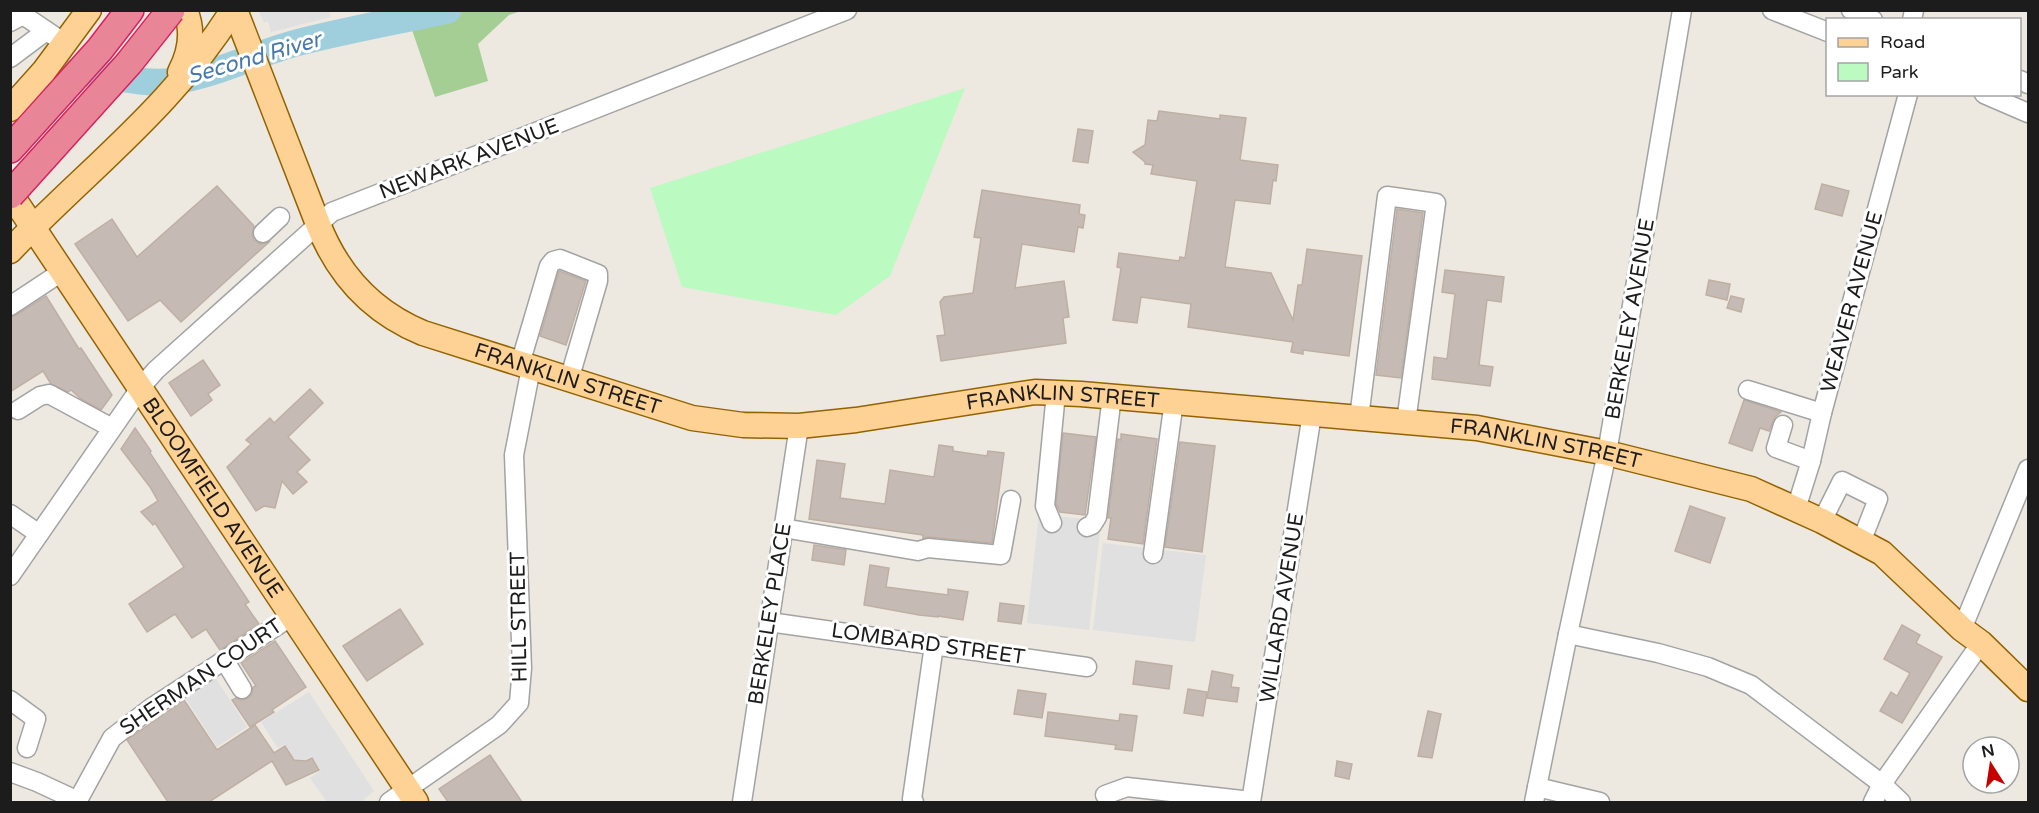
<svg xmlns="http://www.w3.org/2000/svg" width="2039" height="813" viewBox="0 0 2039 813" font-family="'Varela Round',sans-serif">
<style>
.forest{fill:#a5ce94}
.park{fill:#bbfac0}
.parking{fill:#e0e0e0}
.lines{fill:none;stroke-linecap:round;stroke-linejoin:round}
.river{stroke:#9fcfdd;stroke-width:27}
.building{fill:#c5bbb4;stroke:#bfafa3;stroke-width:1.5}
.minor-casing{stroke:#a3a3a3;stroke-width:21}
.major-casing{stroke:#936300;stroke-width:27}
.highway-casing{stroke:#da205f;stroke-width:30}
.minor{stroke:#fff;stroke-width:18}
.major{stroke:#fed195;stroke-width:24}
.highway{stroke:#e88597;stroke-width:27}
.highway-bridge-casing{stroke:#da205f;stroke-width:30;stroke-linecap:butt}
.highway-bridge{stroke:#e88597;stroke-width:27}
.labels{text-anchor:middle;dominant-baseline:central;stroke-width:6;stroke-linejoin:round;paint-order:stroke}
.street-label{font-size:21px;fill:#1c1c1c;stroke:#fff}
.water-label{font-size:22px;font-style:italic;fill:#4779ac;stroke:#fff}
</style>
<rect width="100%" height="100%" fill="#ede9e1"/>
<path class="forest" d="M448,10l73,1 -12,4 -31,29 10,37 -53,16 -23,-67z"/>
<path class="park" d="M965,88l-75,188 -54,39 -154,-28 -32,-99z"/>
<g class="parking">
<path d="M259,11h70l2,6 -60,15 -3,-11 -4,2z"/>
<path d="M1039,514l62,7 -12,109 -62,-7z"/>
<path d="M1103,543l103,12 -11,87 -102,-12z"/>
<path d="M213,674l34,53 -30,20 -34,-53z"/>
<path d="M309,692l65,99 -13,11h-34l-17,-24 11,-8 -9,-14 -7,4 -11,-2 -9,-14 -7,4 -17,-26z"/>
</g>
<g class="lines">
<path class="river" d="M61,75c39,-7 73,12 113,6 42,-6 81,-27 122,-38 50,-13 101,-22 152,-33"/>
</g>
<g class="building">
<path d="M1159,111l61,8v-4l26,3 -6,42 38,5 -2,16 -3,-1 -3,24 -35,-4 -10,67 46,6 22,47 5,-35h4l5,-36 55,7 -13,100 -46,-6v4l-12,-2 2,-10 -105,-15 3,-23 -50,-7 -4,26 -24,-3 8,-52 -4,-1 2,-14 60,8 1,-4 5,1 12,-77 -46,-7 2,-9 -8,-1v-2l-12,-10 12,-7 3,-25 9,1z"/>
<path d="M1078,129l15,2 -5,32 -15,-2z"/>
<path d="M1822,184l27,7 -7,25 -27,-7z"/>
<path d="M217,186l37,40 -2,9 2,5 6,4 9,-2 -88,80 -21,-22 -32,21 -53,-77 37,-25 25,38z"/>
<path d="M982,190l98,15 -1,9 6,1 -2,13 -5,-1 -4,25 -52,-8 -7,44 49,-7 5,36 -6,1 3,25 -125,18 -4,-25 8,-1 -5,-33 4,-5 29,-4 8,-55 -7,-1z"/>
<path d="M1397,209l26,4 -22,165 -25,-3z"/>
<path d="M1445,270l59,7 -3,25 -14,-2 -8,65 14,2 -3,19 -58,-7 2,-22 13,2 8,-65 -13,-2z"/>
<path d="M559,271l27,10 -20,64 -26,-9z"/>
<path d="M1709,280l21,4 -3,16 -21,-5z"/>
<path d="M46,296l33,53 2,-1 31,47 -11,15 -20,-11 -10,-9 -3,2 -17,-8 -8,-13 -33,21v-75l6,-2z"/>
<path d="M1731,296l13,3 -3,13 -14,-4z"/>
<path d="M203,360l17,25 -12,9 4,6 -21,16 -22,-33z"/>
<path d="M310,389l13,14 -35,34 22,23 -13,12 10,10 -14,12 -11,-13 -7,27 -11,-2 -8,5 -29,-44 24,-23 -5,-4 24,-22 4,5z"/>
<path d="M1744,400l37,12 -6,5 -6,14 -9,-3 -8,23 -23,-8z"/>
<path d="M135,428l16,23 -1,2 99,149 -4,2 14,20 -39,26 -14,-21 -14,9 -17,-24 -28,18 -18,-28 55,-37 -29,-44 -2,2 -12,-13 17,-11 -8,-14 -29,-38z"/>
<path d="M1063,433l33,4 -11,78 -25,-3 -4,-8z"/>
<path d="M1121,434l36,5 -14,105 -35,-5 3,-21h-3l10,-79 3,1z"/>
<path d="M1180,442l35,4 -13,106 -37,-5z"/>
<path d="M939,445l14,2v4l34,5 1,-5 16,2 -12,90 -63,-6 -6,1v-3l-114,-16 8,-59 28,4 -5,34 45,6 5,-34 44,7z"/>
<path d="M1690,506l35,12 -15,45 -35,-12z"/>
<path d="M814,545l32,5 -2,15 -32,-5z"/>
<path d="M870,565l19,3 -3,19 62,8v-6l20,3 -5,28 -25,-4v1l-19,-2 -55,-10z"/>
<path d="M1000,603l24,3 -3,18 -23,-3z"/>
<path d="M400,609l23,35 -56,37 -24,-35z"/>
<path d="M1902,625l18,10 -4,8 26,14 -40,66 -22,-12 11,-19 6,4 13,-23 -26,-14z"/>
<path d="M275,641l31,46 -34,23 2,2 -24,15 -18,-27 4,-2 6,2 6,-2 4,-4 1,-7 3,-1 -15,-23z"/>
<path d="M1136,661l36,5 -3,23 -36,-5z"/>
<path d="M1212,671l21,4 -2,12 8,1 -2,14 -30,-4z"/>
<path d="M1188,689l19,3 -4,24 -19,-3z"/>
<path d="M1018,690l28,4 -4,24 -28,-4z"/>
<path d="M184,700l33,50 38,-25 19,28 11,-7 9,14 12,1 6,-3 7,12 -33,15 -14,-24 -63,41h-41l-41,-62z"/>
<path d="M1428,711l13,3 -9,44 -14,-2z"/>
<path d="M1048,712l71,9 1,-7 17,2 -5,35 -17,-2 1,-4 -71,-9z"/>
<path d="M490,755l32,47h-74l-9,-13z"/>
<path d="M1337,761l15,3 -3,15 -14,-3z"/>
</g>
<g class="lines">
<g class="minor-casing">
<g id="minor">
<path d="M1772,10l56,22"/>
<path d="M1851,10l22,10"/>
<path d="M1912,20l2,-10"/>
<path d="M10,22l13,-7 43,29"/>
<path d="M10,58l36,-27"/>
<path d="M2020,80l8,4"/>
<path d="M1984,94l44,19"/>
<path d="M263,233l17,-16"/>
<path d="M10,306l53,-35"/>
<path d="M520,364l29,-98 4,-5 7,-2 38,15v7l-29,99"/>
<path d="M1748,390l74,23"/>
<path d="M18,410l22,-14 9,-2 63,34"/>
<path d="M1359,418l28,-222 49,7 -30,219"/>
<path d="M1783,425l-7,23 35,13"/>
<path d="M1796,509l15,-48 11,-48 86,-319"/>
<path d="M10,514l29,20"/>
<path d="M1822,521l20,-40 36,18 -17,43"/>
<path d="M1052,523l-7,-17 11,-113"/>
<path d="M1087,527l5,-2 5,-8 15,-121"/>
<path d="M783,528l135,23 10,-3 73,7 10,-55"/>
<path d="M1153,554l21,-153"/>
<path d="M10,576l131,-189 15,-17 176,-158 515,-202"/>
<path d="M769,622l318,45"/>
<path d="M1962,629l66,-160"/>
<path d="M1568,634l90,19 50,14 43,18 131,99 19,18"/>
<path d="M225,661l17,28"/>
<path d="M10,700l26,19 -9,29"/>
<path d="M10,772l27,10 41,19"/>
<path d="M1537,787l63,15"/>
<path d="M1105,795l22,-8 124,14"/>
<path d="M77,802l35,-64 39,-30 141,-92"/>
<path d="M389,802l110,-77 20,-22 3,-35 -8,-213 17,-87"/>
<path d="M742,802l57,-376"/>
<path d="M914,802l-2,-3 22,-154"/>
<path d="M1251,802l61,-388"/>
<path d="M1534,802l34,-168 39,-181 75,-443"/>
<path d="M1873,802l9,-18 99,-141"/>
</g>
</g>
<g class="major-casing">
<g id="major">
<path id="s1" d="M235,10l83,214c20,51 54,88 105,109l269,85 51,7 56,1 57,-6 179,-28 46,2 396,34 130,25 144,36 71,32 60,32 80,76 19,14 47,46"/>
<path d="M180,72c10,-19 14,-41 5,-62"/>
<path d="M10,109l34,-38 45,-61"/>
<path id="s2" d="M10,193l406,609"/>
<path d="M10,251c50,-53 107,-100 156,-154 25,-27 47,-56 67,-87"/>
</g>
</g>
<g class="highway-casing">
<path id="highway" d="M10,149l90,-100 30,-39"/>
</g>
<use href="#minor" class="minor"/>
<use href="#major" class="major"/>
<use href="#highway" class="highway"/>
<g class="highway-bridge-casing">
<path id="highway-bridge" d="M10,195l119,-132 42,-53"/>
</g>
<use href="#highway-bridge" class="highway-bridge"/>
</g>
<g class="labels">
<g class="street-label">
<text transform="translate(469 159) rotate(-21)">NEWARK AVENUE</text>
<text transform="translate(1852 302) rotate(-75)">WEAVER AVENUE</text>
<text transform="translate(1630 319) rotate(-80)">BERKELEY AVENUE</text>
<text stroke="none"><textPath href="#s1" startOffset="537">FRANKLIN STREET</textPath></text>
<text stroke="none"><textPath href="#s1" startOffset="1041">FRANKLIN STREET</textPath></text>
<text stroke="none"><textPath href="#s1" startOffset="1527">FRANKLIN STREET</textPath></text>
<text stroke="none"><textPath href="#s2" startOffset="366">BLOOMFIELD AVENUE</textPath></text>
<text transform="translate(1282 608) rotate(-81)">WILLARD AVENUE</text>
<text transform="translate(770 614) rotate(-81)">BERKELEY PLACE</text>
<text transform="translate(519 617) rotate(-91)">HILL STREET</text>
<text transform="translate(928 644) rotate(8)">LOMBARD STREET</text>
<text transform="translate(201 677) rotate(-34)">SHERMAN COURT</text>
</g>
<g class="water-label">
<text transform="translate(254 58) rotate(-16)">Second River</text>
</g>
</g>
<rect width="2039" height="813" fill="none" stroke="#1c1c1c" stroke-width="24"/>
<rect x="1826" y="18" width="195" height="78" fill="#ffffff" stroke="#a4a4a4" stroke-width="1.5"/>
<rect x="1838" y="38" width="30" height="9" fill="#fed195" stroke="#a4a4a4" stroke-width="1.5"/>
<text x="1880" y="48" font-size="18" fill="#1c1c1c">Road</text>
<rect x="1838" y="63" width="30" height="18" fill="#bbfac0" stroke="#a4a4a4" stroke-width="1.5"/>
<text x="1880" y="78" font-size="18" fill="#1c1c1c">Park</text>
<g transform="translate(1991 765) rotate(348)"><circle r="28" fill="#ffffff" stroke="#a4a4a4" stroke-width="1.5"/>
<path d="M0-4.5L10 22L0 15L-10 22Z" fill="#c70100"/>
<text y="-9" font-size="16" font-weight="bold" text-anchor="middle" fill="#1c1c1c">N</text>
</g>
</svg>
